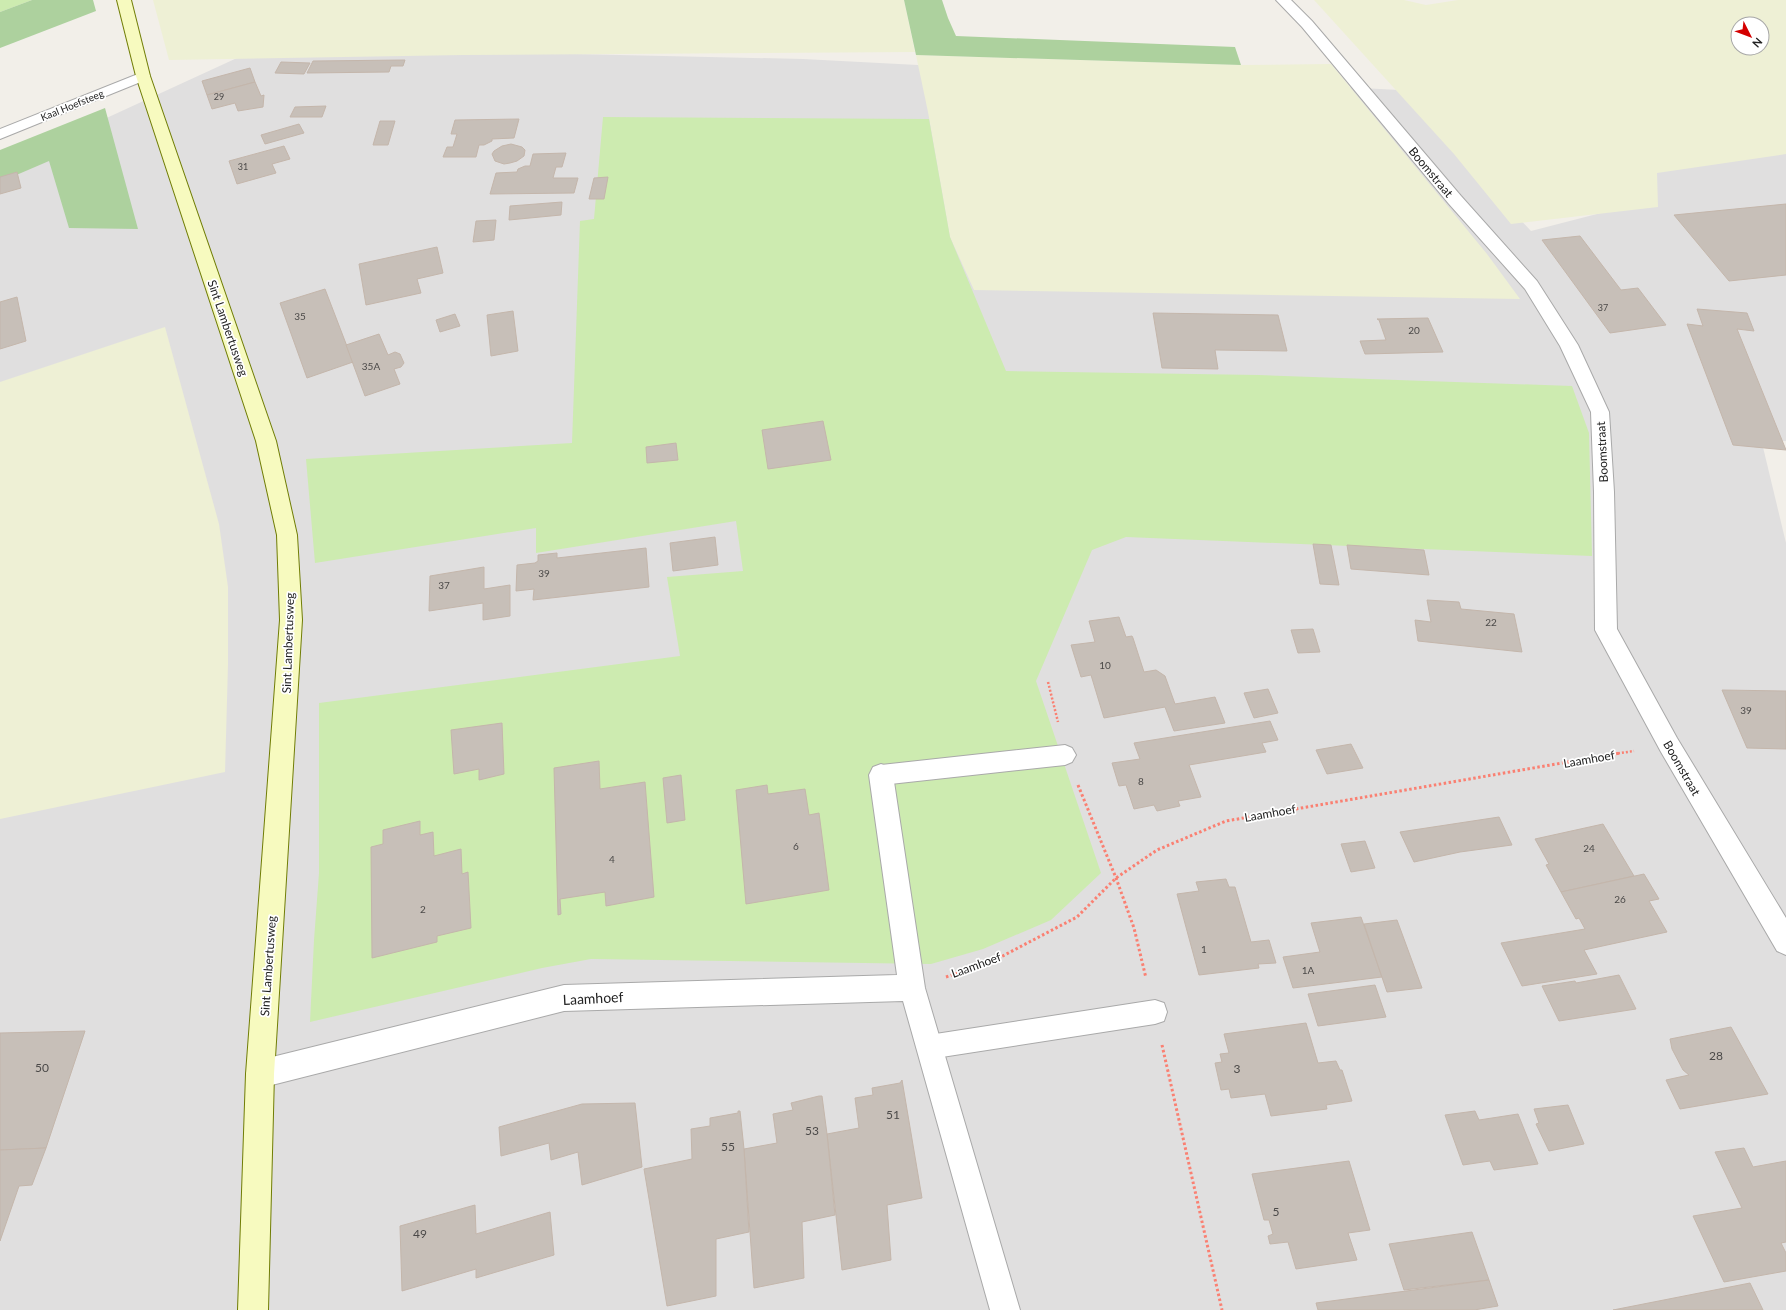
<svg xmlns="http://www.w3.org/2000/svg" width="1786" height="1310" viewBox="0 0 1786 1310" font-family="Lato,sans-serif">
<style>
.residential{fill:#e0dfdf}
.farmland{fill:#eef0d5;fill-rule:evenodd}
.grass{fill:#cdebb0}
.forest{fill:#add19e}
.building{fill:#c7bfb8;stroke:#c4b6ab}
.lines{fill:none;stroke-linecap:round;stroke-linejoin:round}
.lane-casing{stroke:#a9a9a9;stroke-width:2}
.street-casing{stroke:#a9a9a9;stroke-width:2}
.secondary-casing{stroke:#707d05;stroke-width:2}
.path-far1{stroke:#fa8072;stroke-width:2.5;stroke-dasharray:2 2;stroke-linecap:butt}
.path{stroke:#fa8072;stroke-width:3;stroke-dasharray:2.5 2.5;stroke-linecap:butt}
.lane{fill:#fff;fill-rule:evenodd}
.street{fill:#fff;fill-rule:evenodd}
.secondary{fill:#f7fabf;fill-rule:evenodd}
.labels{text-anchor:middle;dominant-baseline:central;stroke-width:3.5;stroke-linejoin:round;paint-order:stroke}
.far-number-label{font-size:9px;fill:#4b4948}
.far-street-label{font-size:10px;fill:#222;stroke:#fff}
.number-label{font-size:10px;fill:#4b4948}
.street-label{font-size:12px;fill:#222;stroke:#fff}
.near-number-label{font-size:12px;fill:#4b4948}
.near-street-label{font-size:14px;fill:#222;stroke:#fff}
</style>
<rect width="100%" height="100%" fill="#f2efe9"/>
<path class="residential" d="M261,47l542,12 596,31 132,141 93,-24 38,-45 124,-24v303l-24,2 24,100v767h-1786v-1143z"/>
<g class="farmland">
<path d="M153,0h751l11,52 -452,3 -294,5z"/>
<path d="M1314,0h90l22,5 32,-5h328v154l-129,19 1,34 -147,17 -57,-70zM1738,24h24v24h-24z"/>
<path d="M916,55l325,10 90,-1 156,190 33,45 -546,-9 -24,-53 -22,-125z"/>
<path d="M165,327l54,197 9,63v77l-3,108 -225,47v-437z"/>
</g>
<g class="grass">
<path d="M0,0h32l-32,12z"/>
<path d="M603,117l326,2 21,118 56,134 253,4 313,11 17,47 3,123 -466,-19 -34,13 -56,131 65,192 -50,47 -68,29 -52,15 -340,-5 -49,9 -232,54 4,-82 5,-67v-170l361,-47 -13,-79 76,-6 -7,-50 -200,32v-25l-221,35 -9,-104 266,-16 8,-222 14,-2z"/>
</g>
<g class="forest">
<path d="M32,0h61l3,11 -96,37v-36z"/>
<path d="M904,0h38l6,18 8,18 279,11 6,18 -325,-10z"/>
<path d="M105,108l33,121 -69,-1 -20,-67 -49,21v-32z"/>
</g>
<g class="building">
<path d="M405,60l-2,6h-12l-2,6 -82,1 6,-12z"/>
<path d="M281,62l29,1 -6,11 -29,-1z"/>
<path d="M250,68l5,14 -48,13 -5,-14z"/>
<path d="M255,82l6,14 3,-1 -1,12 -25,4 -3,-8 -23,6 -5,-14z"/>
<path d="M326,106l-4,11h-32l5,-10z"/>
<path d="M519,119l-5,19 -22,1v2l-8,4h-5l-3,12h-33l4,-10h6l4,-13h-6l4,-14z"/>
<path d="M380,121h15l-7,24h-15z"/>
<path d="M299,124l5,9 -39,11 -4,-9z"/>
<path d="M511,144l11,3 3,3 -1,6 -7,5 -7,2 -6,1 -9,-3 -3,-7 2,-3 8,-5z"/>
<path d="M284,146l6,13 -18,5 4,9 -39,11 -8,-23z"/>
<path d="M566,153l-4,14h-6l-3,11h25l-4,15 -84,1 6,-21 21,-1 1,-3 7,-3h5l3,-12z"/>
<path d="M17,172l4,16 -21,6v-17z"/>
<path d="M608,177l-4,22h-15l5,-21z"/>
<path d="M562,202l-1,13 -52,5 1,-14z"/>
<path d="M1786,204v71l-57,6 -55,-66z"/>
<path d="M496,220l-2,20 -21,2 3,-21z"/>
<path d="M1580,236l41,54 17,-2 28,37 -56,8 -68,-93z"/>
<path d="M437,247l6,26 -26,6 4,14 -55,12 -7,-41z"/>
<path d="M325,289l28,73 -46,16 -27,-75z"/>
<path d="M17,297l9,44 -26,8v-47z"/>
<path d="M1697,309l50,4 7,18 -17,-2 49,121 -53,-5 -46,-121 16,2z"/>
<path d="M513,311l5,40 -27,5 -4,-41z"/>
<path d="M1153,313l125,2 9,36 -72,-1 3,19 -56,-1z"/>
<path d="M455,314l5,12 -20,6 -4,-12z"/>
<path d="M1428,318l15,34 -78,2 -5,-13 26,-1 -7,-20 -2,-1z"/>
<path d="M379,334l9,21 7,-3 5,2 4,9 -3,4 -7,2 6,15 -35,12 -19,-51z"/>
<path d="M823,421l8,39 -63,9 -6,-39z"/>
<path d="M676,443l2,17 -31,3 -1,-16z"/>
<path d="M715,537l3,28 -45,6 -3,-28z"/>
<path d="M1313,544l18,1 8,40 -19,-1z"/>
<path d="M1347,545l77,5 5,25 -78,-6z"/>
<path d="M646,548l3,39 -116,13 1,-11 -18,2 1,-26 18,-2 3,-2v-6l19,-2v5z"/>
<path d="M484,567v22l26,-4v31l-27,4v-17l-54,8 1,-35z"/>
<path d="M1427,600l32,2 2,7 53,5 8,38 -104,-11 -3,-21 16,2z"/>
<path d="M1119,617l7,20 6,-1 1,2 11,34 12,-2 9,6 10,28 40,-7 10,26 -51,8 -9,-24 -61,11 -13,-43 -10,2 -10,-32 24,-3 -6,-21z"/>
<path d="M1313,629l7,23 -22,1 -7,-23z"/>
<path d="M1268,689l10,24 -24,5 -10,-25z"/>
<path d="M1722,690l64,1v58l-39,-1z"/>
<path d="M1270,721l8,19 -16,3 4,9 -77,13 12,32 -23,4 2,5 -23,5 -3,-6 -20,4 -8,-24 -7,1 -7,-23 28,-4 -6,-16z"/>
<path d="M502,723l2,51 -25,6v-11l-25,5 -3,-44z"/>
<path d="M1351,744l12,24 -36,6 -11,-24z"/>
<path d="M599,761l1,28 45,-7 9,115 -48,9 -1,-14 -45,7 1,15 -3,1 -4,-147z"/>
<path d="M681,775l4,45 -18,3 -4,-45z"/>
<path d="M767,785l1,9 37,-5 4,26 10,-2 10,77 -83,14 -10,-114z"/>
<path d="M1499,817l13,28 -52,7 -46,10 -14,-30z"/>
<path d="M420,821v14l13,-3 1,24 27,-7 1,25 6,-2 3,56 -34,8v6l-65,16 -1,-111 12,-3v-14z"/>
<path d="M1603,824l31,52 -73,16 -15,-27 3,-1 -14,-25z"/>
<path d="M1365,841l10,27 -24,4 -10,-28z"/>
<path d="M1644,874l15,25 -10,2 18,31 -83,18 13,24 -75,12 -21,-43 84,-14 -6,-11 -3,1 -15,-27z"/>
<path d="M1226,879l3,8h6l16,55 18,-2 7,23 -18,1 1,4 -60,7 -22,-81 22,-3 -3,-9z"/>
<path d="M1361,917l21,60 -89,11 -10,-31 37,-5 -9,-29z"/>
<path d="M1397,920l25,68 -35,4 -23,-68z"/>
<path d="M1619,975l17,34 -77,12 -17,-35 33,-5 1,2z"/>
<path d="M1375,985l11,32 -68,9 -10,-32z"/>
<path d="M1306,1023l12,40 18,-2 4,9h2l10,31 -26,4 1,4 -56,7 -6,-22 -34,4 -2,-9 -8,1 -6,-27 7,-1 -2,-8 9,-1 -5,-19z"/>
<path d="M1731,1027l37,67 -88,15 -14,-29 23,-5 -6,-5 -11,-21 -2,-10z"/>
<path d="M85,1031l-39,117 -46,2v-117z"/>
<path d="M902,1080l20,118 -35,7 4,55 -49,10 -15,-136 32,-6 -4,-30 18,-3 -1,-7 28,-5z"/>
<path d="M819,1096h3l5,38 8,81 -33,7 2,56 -50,10 -10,-139 33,-6 -4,-29 20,-4 -2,-7z"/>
<path d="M635,1103l7,64 -60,18 -4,-33 -27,8 -2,-17 -48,13 -2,-29 83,-23z"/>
<path d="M1568,1105l16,39 -35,7 -13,-27 3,-1 -5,-14z"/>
<path d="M738,1111h2l4,38 5,83 -33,7v57l-49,10 -23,-137 48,-10 -1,-30 19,-3v-8l28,-5z"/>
<path d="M1475,1111l4,9 39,-6 20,50 -44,6 -4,-9 -27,4 -18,-50z"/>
<path d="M46,1148l-14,37 -13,1 -19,55v-91z"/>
<path d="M1744,1148l9,19 33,-6v81l-5,1 5,10v18l-62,11 -31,-66 49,-8 -27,-56z"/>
<path d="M1349,1161l21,69 -22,3 9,27 -61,9 -8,-27 -18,2 -2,-8 5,-2 -4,-14h-5l-12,-46z"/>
<path d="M475,1205l1,29 74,-22 4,43 -78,23v-9l-74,22 -2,-65z"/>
<path d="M1472,1232l17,48 -85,10 -15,-46z"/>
<path d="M1489,1280l9,26 -24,4h-156l-2,-7z"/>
<path d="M1750,1283l13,27h-150z"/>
</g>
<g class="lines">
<g class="lane-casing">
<g id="lane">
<path d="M1065,745l7,3 4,7 -4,7 -7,3 -184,20 -8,-3 -3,-7 3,-7 8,-3z"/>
<path d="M1155,1000l9,3 3,9 -3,9 -9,3 -226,35 -9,-3 -3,-9 3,-9 9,-3z"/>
</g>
</g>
<g class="street-casing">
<g id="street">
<path d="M1276,0h15l21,21 149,175 76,85 41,64 31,67 5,80 3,137 60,109 109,180v37l-9,-4 -116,-199 -66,-122 -1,-138 -3,-80 -31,-66 -35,-57 -76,-85 -147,-177z"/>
<path d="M143,72l5,1 2,3 -2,3 -148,60v-10z"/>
<path d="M881,764l8,3 4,8 32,213 95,322h-30l-87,-309 -339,10 -304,77 -10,-4 -4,-10 4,-10 10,-4 304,-75 333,-10 -28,-200 4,-8z"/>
</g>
</g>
<g class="secondary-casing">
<path id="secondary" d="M117,0h14l19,76 126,365 21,94 5,85 -28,454 -6,236h-30l8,-236 34,-454 -3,-85 -21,-94 -120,-365z"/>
</g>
<g class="path-far1">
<path d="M1048,682l10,40"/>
<path d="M1614,754l20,-3"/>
</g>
<g class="path">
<path d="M1078,785l38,93 18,50 12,50"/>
<path d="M946,977l49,-17 82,-43 39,-39 41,-28 69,-29 394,-68"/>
<path d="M1162,1045l60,265"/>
</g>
<use href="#lane" class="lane"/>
<use href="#street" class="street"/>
<use href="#secondary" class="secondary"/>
</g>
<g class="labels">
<g class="far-number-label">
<text x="219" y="96">29</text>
<text x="243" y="166">31</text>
<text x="1603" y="307">37</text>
</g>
<g class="far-street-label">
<text transform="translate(72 105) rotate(-22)">Kaal Hoefsteeg</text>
</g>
<g class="number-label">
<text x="300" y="316">35</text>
<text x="1414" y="330">20</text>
<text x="371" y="366">35A</text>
<text x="544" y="573">39</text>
<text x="444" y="585">37</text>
<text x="1491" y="622">22</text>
<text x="1105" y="665">10</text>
<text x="1746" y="710">39</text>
<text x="1141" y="781">8</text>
<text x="796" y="846">6</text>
<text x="1589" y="848">24</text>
<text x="612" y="859">4</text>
<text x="1620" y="899">26</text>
<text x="423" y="909">2</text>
<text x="1204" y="949">1</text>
<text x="1308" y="970">1A</text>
</g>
<g class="street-label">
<text transform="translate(1431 172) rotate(50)">Boomstraat</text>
<text transform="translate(228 328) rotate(71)">Sint Lambertusweg</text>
<text transform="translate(1602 452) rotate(-93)">Boomstraat</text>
<text transform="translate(288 643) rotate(-88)">Sint Lambertusweg</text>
<text transform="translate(1589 759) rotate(-10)">Laamhoef</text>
<text transform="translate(1682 768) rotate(60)">Boomstraat</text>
<text transform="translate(1270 813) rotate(-10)">Laamhoef</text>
<text transform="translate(976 965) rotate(-20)">Laamhoef</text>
<text transform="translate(268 966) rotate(-86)">Sint Lambertusweg</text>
</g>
<g class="near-number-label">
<text x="1716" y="1055">28</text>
<text x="42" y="1067">50</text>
<text x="1237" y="1068">3</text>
<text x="893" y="1114">51</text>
<text x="812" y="1130">53</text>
<text x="728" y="1146">55</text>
<text x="1276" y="1211">5</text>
<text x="420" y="1233">49</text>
</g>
<g class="near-street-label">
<text transform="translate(593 998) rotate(-3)">Laamhoef</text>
</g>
</g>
<g transform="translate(1750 36) rotate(132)"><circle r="19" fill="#ffffff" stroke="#a7a7a7"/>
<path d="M0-3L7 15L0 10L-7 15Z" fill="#d40000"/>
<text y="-6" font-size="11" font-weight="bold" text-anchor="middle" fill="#222222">N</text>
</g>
</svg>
